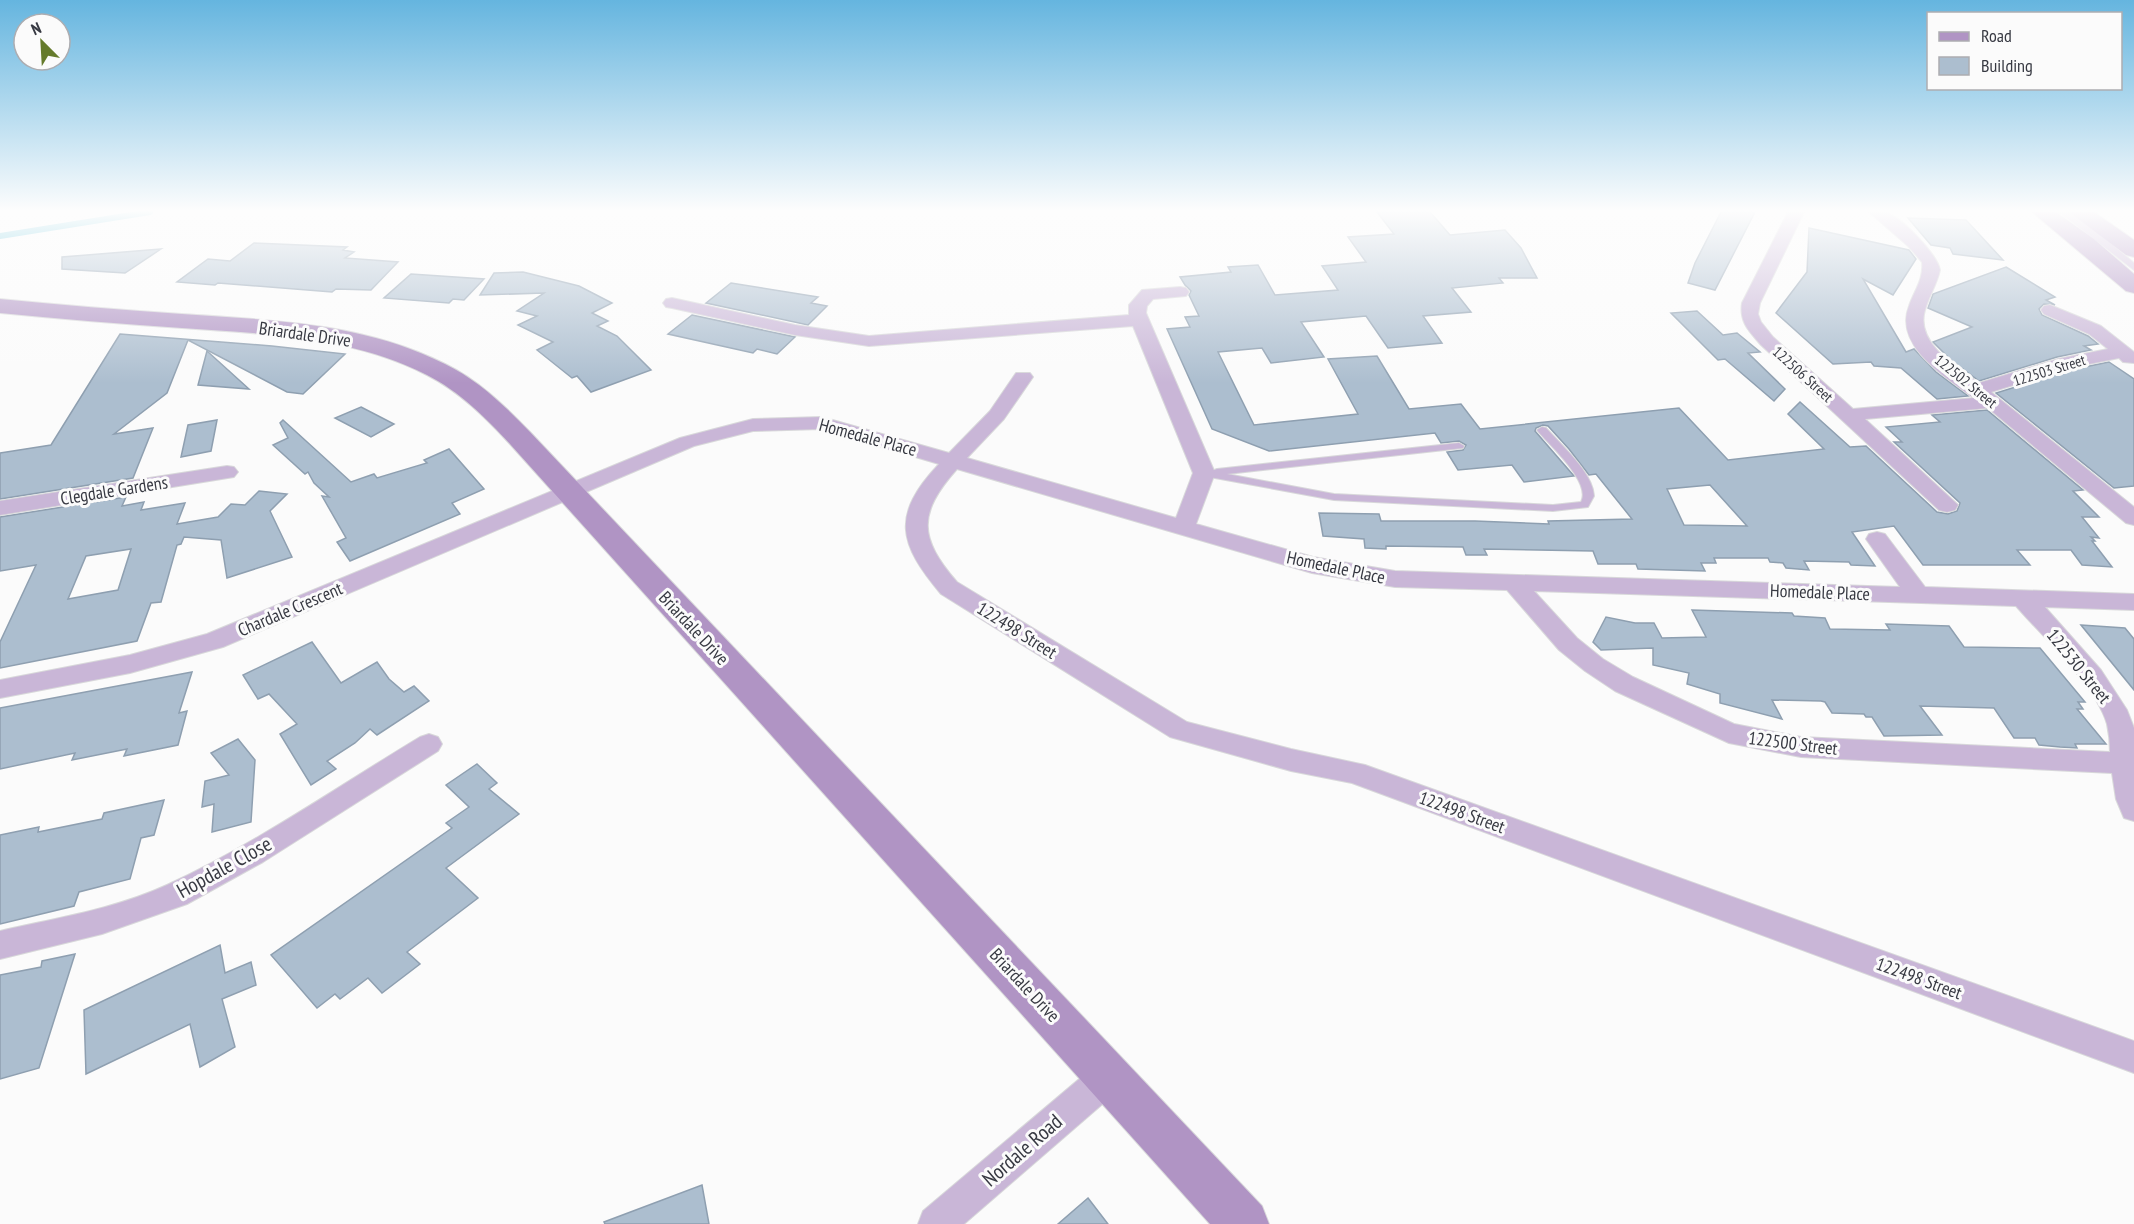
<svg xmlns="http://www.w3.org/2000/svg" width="2134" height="1224" viewBox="0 0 2134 1224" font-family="'PT Sans Narrow',sans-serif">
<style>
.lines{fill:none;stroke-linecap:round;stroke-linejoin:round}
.stream{stroke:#40b6d2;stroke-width:6}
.building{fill:#acbecf;stroke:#8e9fb0;stroke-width:1.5;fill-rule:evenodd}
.lane-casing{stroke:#d8d8da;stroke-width:2}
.street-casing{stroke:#d8d8da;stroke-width:2}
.secondary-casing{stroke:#d8d8da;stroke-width:2}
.lane{fill:#c9b6d7;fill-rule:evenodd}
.street{fill:#c9b6d7;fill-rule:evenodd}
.secondary{fill:#b094c4;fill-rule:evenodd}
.labels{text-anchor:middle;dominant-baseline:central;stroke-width:6;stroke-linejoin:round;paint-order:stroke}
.far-street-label{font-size:15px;fill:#373942;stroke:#fbfbfb}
.street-label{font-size:18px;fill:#373942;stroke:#fbfbfb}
.near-street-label{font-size:21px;fill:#373942;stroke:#fbfbfb}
</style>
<rect width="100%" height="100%" fill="#fbfbfb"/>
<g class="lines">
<path class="stream" d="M0,236l150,-24"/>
</g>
<g class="building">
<path d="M1377,212h53l20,23 55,-5 16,18 16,30h-38l4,5 -51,5 19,24 -48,4 19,27 -54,5 -22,-32 -65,6 23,35 -53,6 -9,-15 -44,4 36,73 104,-11 -30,-55 49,-3 32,53 52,-5 19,25 199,-21 49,52 96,-11 -36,-35 12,-12 50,45 16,-1 71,66 11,2 9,-3 3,-8 -66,-61h8l-16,-15 54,-5 -8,-7 55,-5 96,80 -10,1 26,26h-17l17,21 -8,-1 4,4h-3l20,26 -30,-2 -11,-15h-54l13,15h-107l-29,-39 -42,6 23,34 -24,-1 -2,-3 -45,-1 5,9 -23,-2 -3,-5 -13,-1 -2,-4h-54l2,5h-15l4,8 -67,-2 -2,-5h-38l-5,-13 -109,-2 3,6h-21l-3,-8 -77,-1v3l-21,-1 -1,-9 -41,-3 -4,-23 60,1 2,7h94l74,3 -1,-3 84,-2 -36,-45 -7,1 -20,-26 -21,-23 -5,-1 -7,3 -1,3 39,45 -50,6 -12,-17 -54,5 -11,-18 16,-2 3,-5 -7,-4 -18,2 -6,-10 -166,18 -57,-22 -45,-100 23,-2 -5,-10 14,-1 -10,-21 2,-4 -6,-6 -5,-8 51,-5 -3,-5 30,-2 17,30 63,-5 -16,-24 44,-4 -18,-25 46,-3zM1710,485l37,41 -63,-1 -17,-36z"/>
<path d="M1721,212h34l-40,78 -27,-7 7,-20z"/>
<path d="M1908,218l58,2 37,40 -50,-6 -3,-6 -19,-3z"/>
<path d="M1809,228l100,22 7,9 -23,36 -30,-16 43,73 8,-3 22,23 32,24 -31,3 -36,-31 -27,-2 -3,-4 -38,2 -57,-51 31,-41z"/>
<path d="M254,243l93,4 -4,3 11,2 -9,6 53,4 -27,28 -35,-1 -4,3 -114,-9 -3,2 -38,-3 31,-23 22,2z"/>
<path d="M161,249l-36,24 -63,-4v-12z"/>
<path d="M2006,267l49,30 -9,3 9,5 -11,-1 -5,5 3,6 46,21 10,8 -14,2 7,4 -34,7 -78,24 -28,-21 -18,-18 39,-15 -44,-19 5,-14z"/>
<path d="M523,272l56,14 33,17 -20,10 16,8 -11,5 20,10 34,34 -60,22 -14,-16 -5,2 -35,-28 16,-8 -35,-17 19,-9 -20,-5 27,-18 -64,2 14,-22z"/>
<path d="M411,274l73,5 -20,21 -11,-1 -4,4 -65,-5z"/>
<path d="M731,283l87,14 -7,6 16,3 -19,19 -102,-22z"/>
<path d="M1697,311l26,24 14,-2 23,19 -12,1 37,36 -11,12 -49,-42 -7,1 -47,-47z"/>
<path d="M692,315l103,22 -18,17 -20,-5 -4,4 -85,-19z"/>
<path d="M120,334l152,12 73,8 -42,40 -16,-2 -99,-52 -21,53 -53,41 39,-6 -20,50 -133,21v-46l51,-8z"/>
<path d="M207,351l42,38 -51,-4z"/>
<path d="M2109,362l25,17v107l-20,2 -118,-95 74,-23z"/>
<path d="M361,407l33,17 -23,13 -36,-19z"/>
<path d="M217,420l-6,31 -30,6 7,-32z"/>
<path d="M283,420l68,62 23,-8 3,4 50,-15 -3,-3 25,-11 35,40 -32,14 8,11 -110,47 -13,-19 9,-4 -24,-42 7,1 -15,-14 -6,-11 -3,2 -32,-29 15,-7 -8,-15z"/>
<path d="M259,491l28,3 -17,17 22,46 -65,21 -6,-38 -37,-3 -3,7 -4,1 -16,57 -10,1 -14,38 -137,27v-26l36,-77 -36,6v-54l126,-20 -4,9 22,-4 -3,8 44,-7 -8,21 41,-7 13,-13 14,1zM131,549l-13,41 -50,9 18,-43z"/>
<path d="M1692,610l100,3 2,3 31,2 5,11 60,1 -4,-6 63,2 15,21 76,1 45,54h-7l5,7h-6l29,35h-31l2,4 -17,-1 -21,-2 -4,-7h-21l-20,-30 -74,-2 22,29 -58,1 -12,-19h-6l-2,-3 -32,-1 -7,-11 -4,-1 -49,-1 10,19 -62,-16v-9l-33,-10 2,-11 -36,-8v-17l-52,2 -8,-8 13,-25 29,6h19l8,15 44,-1z"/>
<path d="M2081,625l44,3 9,11v51z"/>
<path d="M312,642l29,41 36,-21 12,17 15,13 10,-6 15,15 -52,34 -7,-6 -15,14 -28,18 9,8 -25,16 -31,-51 17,-10 -28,-30 -11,5 -15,-24z"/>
<path d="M192,672l-13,41 8,-2 -9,34 -54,11 3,-7 -55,11 3,-7 -75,16v-61z"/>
<path d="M238,739l17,21 -4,62 -39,10 2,-28 -12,3 3,-26 24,-6 -18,-22z"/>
<path d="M477,764l20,19 -8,6 30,25 -73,54 32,30 -71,54 13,12 -38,29 -14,-15 -28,21 -5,-5 -18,14 -46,-53 181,-127 -6,-5 23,-16 -23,-22z"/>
<path d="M164,800l-10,35 -13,3 -11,41 -51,13 -5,14 -74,18v-89l39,-8 -1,5 64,-13 2,-6z"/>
<path d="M220,945l5,28 26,-11 5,23 -34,14 13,48 -35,20 -10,-43 -104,50 -2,-64z"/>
<path d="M75,954l-36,114 -39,11v-104l41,-8 1,-6z"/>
<path d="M702,1185l7,39h-104l-1,-2z"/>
<path d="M1088,1198l20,26h-50z"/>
</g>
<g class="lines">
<g class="lane-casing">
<g id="lane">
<path d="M2059,212h9l27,18 39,33v7z"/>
<path d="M1542,427l4,1c15,17 47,45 48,68l-6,11 -35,4 -219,-11 -130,-24 -5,-3 5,-3 8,1 5,-2 242,-26 5,3 -1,2 -236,26 107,20 219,11 28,-3c11,-20 -32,-57 -44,-72z"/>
</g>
</g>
<g class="street-casing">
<g id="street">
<path d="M1788,212h16l-44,91 -2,11 3,8 12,15 80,72 121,-11c-27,-20 -81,-52 -65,-92 5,-15 15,-27 13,-44l-14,-16 -39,-34c5,0 11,-1 15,0 16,3 53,42 56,58 -3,14 -11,26 -15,40 -10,33 31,57 54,73l79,-24 50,-10 -19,-15 -45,-20 -3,-4 3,-4 6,-1 51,21 33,26v11l-11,-1 -4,-4 -50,10 -78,24 143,115v18l-8,-2 -138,-115 -123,11 93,86 -3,5 -8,2 -8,-2 -178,-165c-12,-14 -22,-23 -19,-42z"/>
<path d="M1180,287l6,1 3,4 -3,4 -33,3 -6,7 -1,7 69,160 -19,51 117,33 82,14 505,16 -34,-48 3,-5 8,-2 8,2 40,53 209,7v16l-89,-3 56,63 26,40 7,18v93l-10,-3 -8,-19 -4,-26 -311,-16 -72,-14 -114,-52 -30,-20 -26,-21 -52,-60 -112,-3 -83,-14 -355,-104c-40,45 -38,69 0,113l230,140 104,27 74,16 769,276v32l-782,-290 -61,-12 -121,-34 -229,-143c-43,-51 -50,-79 -2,-130l-118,-35 -68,2 -59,15 -471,201 -93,26 -130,25v-18l130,-25 77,-21 473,-196 73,-19 69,-2 127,36 41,-42 26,-38h14l3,4 -29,42 -37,39 209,60 17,-45 -60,-147 -264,20 -74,-11 -123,-27 -6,-1 -3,-4 3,-4 6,-1 123,27 74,11 260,-21v-10l13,-15zM1534,591l482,15c27,31 80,80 91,118 2,9 3,19 3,28l-309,-15 -67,-13 -101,-47 -30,-18 -26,-21z"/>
<path d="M227,466l7,1 4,5 -4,5 -234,38v-14z"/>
<path d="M429,734l9,3 4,7 -4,7 -175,111 -76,42 -85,30 -102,25v-28c56,-13 115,-22 167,-46 87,-40 170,-98 253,-148z"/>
<path d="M1109,1060l12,4 5,12 -5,12 -157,136h-46l5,-13 174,-147z"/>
</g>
</g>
<g class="secondary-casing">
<g id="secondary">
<path d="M2032,212h24l38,27 40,35v19l-8,-2z"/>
<path d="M2069,212h25l40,28v17l-8,-2z"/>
<path d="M0,299c61,6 121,11 182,15 89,6 182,9 263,50 33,16 60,42 85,68l732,774 7,18h-59l-700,-780c-24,-26 -51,-53 -83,-69 -76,-39 -162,-41 -245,-47 -61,-4 -121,-9 -182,-15z"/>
</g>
</g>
<use href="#lane" class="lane"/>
<use href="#street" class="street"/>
<use href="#secondary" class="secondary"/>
</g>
<linearGradient id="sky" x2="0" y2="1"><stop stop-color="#65b5df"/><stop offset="0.55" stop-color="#fdfdfd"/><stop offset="1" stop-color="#fdfdfd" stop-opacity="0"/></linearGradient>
<rect width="2134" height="383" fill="url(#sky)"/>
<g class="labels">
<g class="far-street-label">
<text transform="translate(2049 370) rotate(-17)">122503 Street</text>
<text transform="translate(1803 374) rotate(42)">122506 Street</text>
<text transform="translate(1966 381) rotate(39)">122502 Street</text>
</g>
<g class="street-label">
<text transform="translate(305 334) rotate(8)">Briardale Drive</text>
<text transform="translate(868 437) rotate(15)">Homedale Place</text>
<text transform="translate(114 490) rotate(-9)">Clegdale Gardens</text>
<text transform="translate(1336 567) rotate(12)">Homedale Place</text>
<text transform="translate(1820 592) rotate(2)">Homedale Place</text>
<text transform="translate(290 609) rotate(-23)">Chardale Crescent</text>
<text transform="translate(694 628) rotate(47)">Briardale Drive</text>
<text transform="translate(1017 630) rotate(32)">122498 Street</text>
<text transform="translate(2079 666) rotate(51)">122530 Street</text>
<text transform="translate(1793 743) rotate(7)">122500 Street</text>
<text transform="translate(1462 812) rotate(20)">122498 Street</text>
<text transform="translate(1919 978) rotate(20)">122498 Street</text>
<text transform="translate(1025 985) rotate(47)">Briardale Drive</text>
</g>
<g class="near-street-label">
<text transform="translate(224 867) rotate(-29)">Hopdale Close</text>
<text transform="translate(1022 1150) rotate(-41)">Nordale Road</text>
</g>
</g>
<rect x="1927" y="12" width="195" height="78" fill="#fbfbfb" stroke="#adadb1" stroke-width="1.5"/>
<rect x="1939" y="32" width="30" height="9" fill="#b094c4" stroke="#adadb1" stroke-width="1.5"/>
<text x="1981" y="42" font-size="18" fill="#373942">Road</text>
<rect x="1939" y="57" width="30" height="18" fill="#acbecf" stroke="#adadb1" stroke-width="1.5"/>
<text x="1981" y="72" font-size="18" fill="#373942">Building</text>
<g transform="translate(42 42) rotate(336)"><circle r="28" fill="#fbfbfb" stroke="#adadb1" stroke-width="1.5"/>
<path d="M0-4.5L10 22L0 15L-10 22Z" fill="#657b2c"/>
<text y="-9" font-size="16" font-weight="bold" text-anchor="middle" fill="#373942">N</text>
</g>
</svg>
